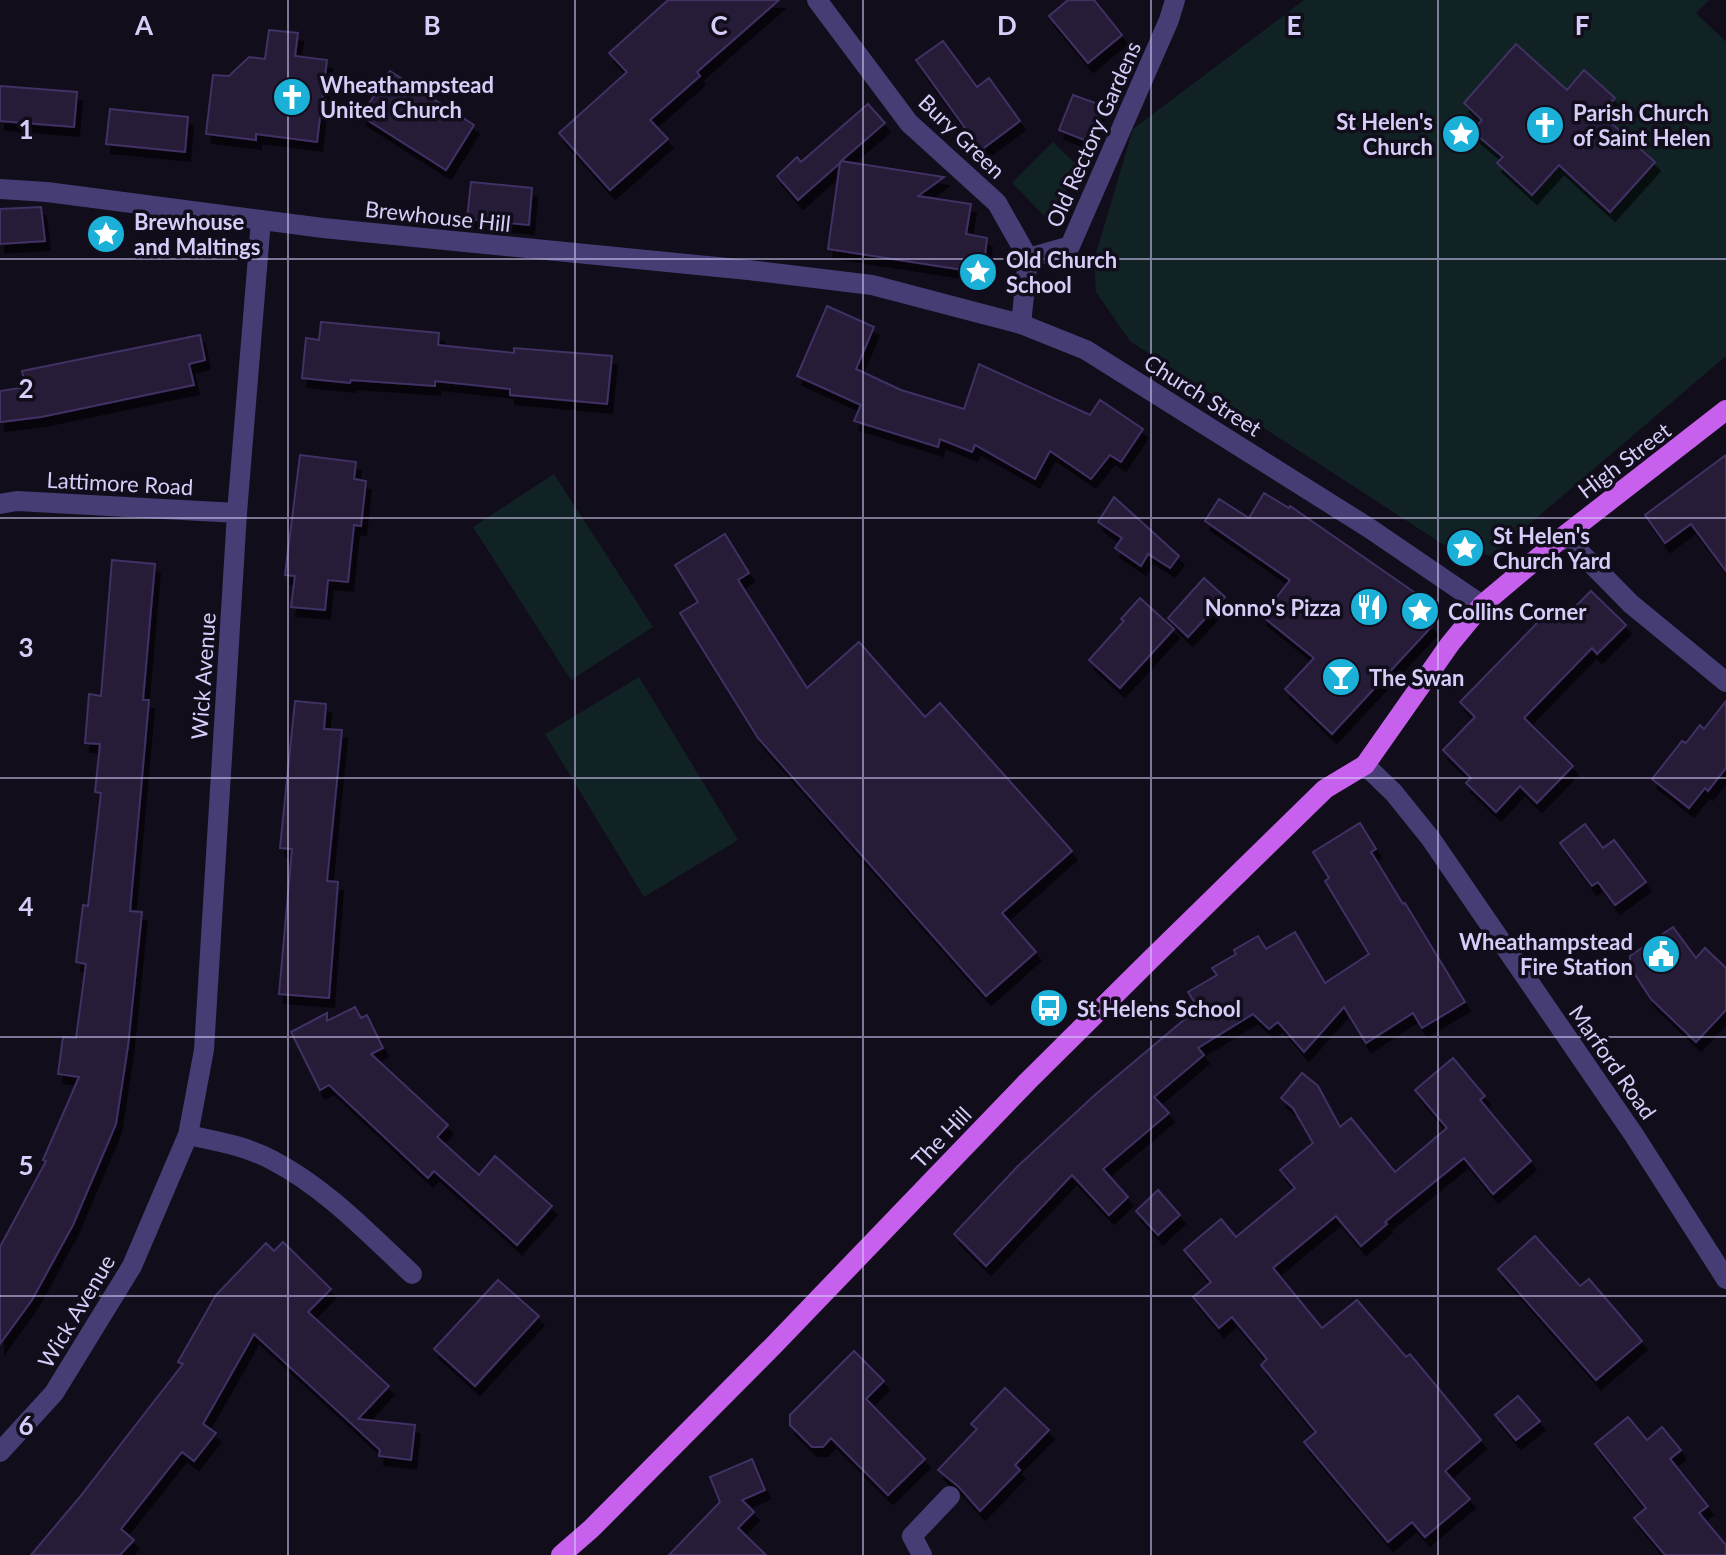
<svg xmlns="http://www.w3.org/2000/svg" width="1726" height="1555" viewBox="0 0 1726 1555" font-family="Lato,sans-serif">
<style>
.green{fill:#112224;fill-rule:evenodd}
.building{fill:#251b39;stroke:#403063;stroke-width:2;filter:url(#shadow)}
.lines{fill:none;stroke-linecap:round;stroke-linejoin:round}
.minor{stroke:#453d74;stroke-width:20}
.major{stroke:#c760ec;stroke-width:20}
.grid{fill:none;stroke:#d7cdf9;stroke-width:2;stroke-opacity:0.55}
.labels{text-anchor:middle;dominant-baseline:central;stroke-width:7;stroke-linejoin:round;paint-order:stroke}
.poi-label{font-size:22px;font-weight:bold;fill:#d7cdf9;stroke:#110d1b;text-anchor:start}
.street-label{font-size:22px;fill:#d7cdf9;stroke:#110d1b}
.grid-label{font-size:26px;text-anchor:middle;font-weight:bold;fill:#d7cdf9;stroke:#110d1b;stroke-width:7;stroke-linejoin:round;paint-order:stroke}
</style>
<defs>
<filter id="shadow"><feDropShadow dx="5" dy="9" stdDeviation="0" flood-color="#0009"/></filter>
</defs>
<rect width="100%" height="100%" fill="#110d1b"/>
<g class="green">
<path d="M1304,0h405l-13,13 30,29v314l-234,200 -48,-11 -314,-204 -34,-49 -2,-32 39,-131zM1517,45l50,45 18,-20 30,28 -14,16 53,48 -44,50 -51,-47 -27,30 -35,-32 15,-16 -39,-16 9,-11 -18,-17z"/>
<path d="M1053,142l24,23 -25,59 -40,-41z"/>
<path d="M554,474l99,153 -82,53 -98,-153z"/>
<path d="M639,677l99,163 -94,57 -99,-163z"/>
</g>
<g class="building">
<path d="M668,0h111l-82,72 3,4 -50,44 18,19 -58,51 -51,-57 68,-61 -18,-19z"/>
<path d="M1068,0h26l28,35 -34,28 -39,-47z"/>
<path d="M269,30l29,3 -3,23 32,4 -10,82 -61,-8v6l-50,-6 7,-59 16,1 20,-19 16,2z"/>
<path d="M943,41l34,46 12,-9 31,43 -39,29 -65,-90z"/>
<path d="M1516,44l51,46 17,-20 31,28 -14,16 54,48 -45,50 -51,-47 -27,30 -35,-32 6,-6 -31,-26 10,-11 -18,-17z"/>
<path d="M390,71l84,54 -28,45 -85,-54z"/>
<path d="M0,86l77,6 -3,35 -74,-6z"/>
<path d="M1073,95l28,10 -14,36 -28,-11z"/>
<path d="M868,104l17,19 -44,38 103,16 -26,19 53,8 -5,30 21,4 -4,35 -155,-24 12,-86 -42,37 -21,-24 20,-19 4,5z"/>
<path d="M110,109l78,8 -3,35 -79,-8z"/>
<path d="M471,182l61,6 -3,37 -62,-6z"/>
<path d="M41,207l4,34 -45,3v-35z"/>
<path d="M827,306l47,21 -18,42 45,21 63,19 15,-45 111,51 10,-15 43,29 -22,33 -11,-7 -19,24 -41,-28 -15,28 -60,-34 -3,7 -32,-13 -2,8 -84,-26 7,-16 -64,-29z"/>
<path d="M321,322l118,11 -1,12 76,8v-5l98,8 -5,48 -97,-9v-6l-75,-8v5l-84,-6 -1,3 -48,-5 4,-40 13,2z"/>
<path d="M200,335l5,25 -16,4 5,21 -153,32 -41,5v-31l26,-4 -4,-16z"/>
<path d="M300,455l56,7 -2,17 12,2 -5,45 -7,-1 -6,57 -20,-2 -3,30 -34,-3 4,-31 -10,-1z"/>
<path d="M1726,455v116l-35,-47 -26,19 -20,-28z"/>
<path d="M1264,493l25,15 1,-2 134,93 -7,13 16,13 -101,109 -47,-45 29,-31 -52,-42 28,-36 -85,-59 14,-22 30,19z"/>
<path d="M1114,497l65,59 -9,12 -22,-14 -7,12 -26,-18 7,-10 -24,-16z"/>
<path d="M725,534l24,39 -11,7 69,108 52,-46 66,75 15,-14 132,148 -70,62 34,39 -50,44 -228,-258 -78,-125 18,-11 -23,-37z"/>
<path d="M112,560l43,4 -12,136h6l-19,211 12,1 -14,134 -12,78 -43,101 -41,75 -32,44v-97l46,-86 -3,-1 36,-83 -21,-3 5,-37 13,1 10,-74 -10,-2 7,-57 5,1 13,-113 -6,-1 5,-48 -15,-1 4,-49 12,2z"/>
<path d="M1204,578l21,19 -37,40 -20,-19z"/>
<path d="M1591,591l35,34 -29,29 -5,-6 -68,70 49,48 -36,37 -17,-17 -24,26 -30,-29 5,-5 -28,-28 32,-33 -15,-15 88,-90 11,11z"/>
<path d="M1140,598l34,31 -54,59 -31,-28 35,-39 -3,-2z"/>
<path d="M295,701l31,3 -2,25 18,1 -15,151 11,1 -9,116 -50,-4 13,-145 -12,-1z"/>
<path d="M1726,701v67l-18,23 -3,-3 -16,20 -37,-29 30,-38 4,2 14,-18 4,4z"/>
<path d="M1360,823l16,26 -5,3 32,52 2,-1 60,99 -43,26 -9,-15 -47,30 -22,-36 -40,45 -26,-30 -9,7 -16,-15 -55,34 6,7 -50,42 15,16 -66,56 25,28 -19,18 -37,-40 -86,91 -32,-32 64,-68 79,-73 101,-85 -10,-16 29,-17 -5,-7 24,-14 -2,-4 24,-14 8,13 29,-17 30,51 44,-29 -44,-73 4,-3 -16,-26z"/>
<path d="M1585,824l18,24 11,-8 32,42 -31,23 -17,-23 -6,4 -32,-43z"/>
<path d="M1673,927l23,31 9,-10 21,20v42l-30,32 -45,-43 -21,-32v-11z"/>
<path d="M355,1007l6,11 6,-3 16,33 -12,6 77,71 -11,12 42,38 16,-19 57,50 -35,39 -83,-74 -6,7 -99,-93 -9,5 -29,-58 36,-19v8z"/>
<path d="M1453,1058l32,38 -5,4 51,61 -38,33 -29,-36 -79,64 2,2 -26,22 -25,-30 -63,52 49,60 35,-28 49,57 4,-3 71,86 -36,31 25,28 -45,38 -13,-15 -24,20 -84,-100 12,-10 -55,-67 6,-6 -35,-42 -13,11 -26,-31 18,-15 -27,-32 37,-31 15,18 59,-49 -15,-18 33,-27 -20,-35 -12,-10 21,-25 16,13 22,41 11,-9 44,54 52,-44 -32,-38z"/>
<path d="M1158,1190l22,25 -22,20 -22,-24z"/>
<path d="M1535,1236l45,50 9,-7 53,62 -46,39 -98,-111z"/>
<path d="M283,1242l48,47 -23,23 81,74 -31,33 57,6 -4,35 -32,-4 1,-6 -126,-116 -51,90 13,9 -22,28 -12,-9 -61,77 13,11 -14,15h-89l48,-57 104,-134 -5,-2 38,-67 50,-52 8,8z"/>
<path d="M498,1280l41,36 -64,70 -41,-37z"/>
<path d="M854,1351l30,30 -18,18 59,60 -37,36 -57,-57 -8,9h-11l-22,-22v-10z"/>
<path d="M1005,1388l44,42 -34,35 5,5 -40,41 -21,-24 -21,-17 39,-41 -6,-5z"/>
<path d="M1518,1396l22,25 -24,19 -21,-25z"/>
<path d="M1628,1417l19,23 15,-13 19,23 -11,9 38,47 -9,7 27,32v10h-61l-31,-37 12,-10 -51,-64z"/>
<path d="M752,1459l13,31 -23,10 12,12 -16,16 28,27h-97l51,-53 -10,-25z"/>
</g>
<g class="lines">
<g class="minor">
<path d="M817,0l92,123 88,80 31,55 -7,66"/>
<path d="M0,189l47,3 276,36 425,42 124,15 149,39 65,26 283,178 113,77"/>
<path d="M1028,258l42,-12 99,-226 6,-20"/>
<path d="M0,504l17,-3 220,12"/>
<path d="M1564,536l67,68 95,78"/>
<path d="M1365,765l29,28 37,46 203,296 92,144"/>
<path d="M188,1135c28,6 58,11 84,25 54,28 96,73 140,114"/>
<path d="M0,1452l54,-59 78,-127 56,-131 16,-85 33,-537 24,-293"/>
<path d="M922,1555l-10,-19 38,-40"/>
</g>
<path class="major" d="M561,1555l30,-26 183,-184 253,-263 124,-123 174,-170 40,-24 85,-121 32,-39 82,-69 162,-126"/>
</g>
<path class="grid" d="M288,0v1555M575,0v1555M863,0v1555M1151,0v1555M1438,0v1555M0,259h1726M0,518h1726M0,778h1726M0,1037h1726M0,1296h1726"/>
<defs>
<g id="church-disc" transform="scale(2)"><circle r="9.5" fill="#1ab0d8" stroke="#110d1b"/><path d="M-1.2-6h2.4v3.5h3.3v2.4h-3.3V6h-2.4V-.1h-3.3v-2.4h3.3Z" fill="#fff"/></g>
<g id="sight-disc" transform="scale(2)"><circle r="9.5" fill="#1ab0d8" stroke="#110d1b"/><path d="M0-6L1.8-2.2L6-1.7L2.9 1.2L3.7 5.4L0 3.3L-3.7 5.4L-2.9 1.2L-6-1.7L-1.8-2.2Z" fill="#fff"/></g>
<g id="restaurant-disc" transform="scale(2)"><circle r="9.5" fill="#1ab0d8" stroke="#110d1b"/><path d="M-5-6h1v4h1v-4h1v4h1v-4h1v5L-1.5 .5V6h-2V.5L-5-1ZM5-6V6H3V1.5H1.5Q1.5-4 5-6Z" fill="#fff"/></g>
<g id="bar-disc" transform="scale(2)"><circle r="9.5" fill="#1ab0d8" stroke="#110d1b"/><path d="M-6-5H6L.8 .8V4.5H3.5V6h-7V4.5H-.8V.8Z" fill="#fff"/></g>
<g id="civic-disc" transform="scale(2)"><circle r="9.5" fill="#1ab0d8" stroke="#110d1b"/><path d="M-.6-6.5H3V-4.5H.6V-3L4-1V1h2V6H-6V1h2V-1L-.6-3ZM-1.2 2.5V6h2.4V2.5Z" fill="#fff"/></g>
<g id="bus-disc" transform="scale(2)"><circle r="9.5" fill="#1ab0d8" stroke="#110d1b"/><path d="M-5-6H5V4H4V6H2V4H-2V6H-4V4H-5ZM-3.5-4V0h7V-4ZM-3.5 1.2v1.5H-2V1.2ZM2 1.2v1.5H3.5V1.2Z" fill="#fff"/></g>
</defs>
<g fill-rule="evenodd">
<use href="#church-disc" x="292" y="97"/>
<use href="#church-disc" x="1545" y="125"/>
<use href="#sight-disc" x="1461" y="134"/>
<use href="#sight-disc" x="106" y="234"/>
<use href="#sight-disc" x="978" y="272"/>
<use href="#sight-disc" x="1465" y="548"/>
<use href="#restaurant-disc" x="1369" y="607"/>
<use href="#sight-disc" x="1420" y="611"/>
<use href="#bar-disc" x="1341" y="677"/>
<use href="#civic-disc" x="1661" y="954"/>
<use href="#bus-disc" x="1049" y="1008"/>
</g>
<g class="labels">
<g class="poi-label">
<text x="320" y="84">Wheathampstead<tspan x="320" dy="25">United Church</tspan></text>
<text x="1573" y="112">Parish Church<tspan x="1573" dy="25">of Saint Helen</tspan></text>
<text x="1433" y="121" text-anchor="end">St Helen's<tspan x="1433" dy="25">Church</tspan></text>
<text x="134" y="221">Brewhouse<tspan x="134" dy="25">and Maltings</tspan></text>
<text x="1006" y="259">Old Church<tspan x="1006" dy="25">School</tspan></text>
<text x="1493" y="535">St Helen's<tspan x="1493" dy="25">Church Yard</tspan></text>
<text x="1341" y="607" text-anchor="end">Nonno's Pizza</text>
<text x="1448" y="611">Collins Corner</text>
<text x="1369" y="677">The Swan</text>
<text x="1633" y="941" text-anchor="end">Wheathampstead<tspan x="1633" dy="25">Fire Station</tspan></text>
<text x="1077" y="1008">St Helens School</text>
</g>
<g class="street-label">
<text transform="translate(1093 134) rotate(-66)">Old Rectory Gardens</text>
<text transform="translate(962 136) rotate(44)">Bury Green</text>
<text transform="translate(438 216) rotate(6)">Brewhouse Hill</text>
<text transform="translate(1203 395) rotate(32)">Church Street</text>
<text transform="translate(1624 460) rotate(-37)">High Street</text>
<text transform="translate(120 483) rotate(3)">Lattimore Road</text>
<text transform="translate(203 676) rotate(-86)">Wick Avenue</text>
<text transform="translate(1613 1062) rotate(55)">Marford Road</text>
<text transform="translate(941 1137) rotate(-46)">The Hill</text>
<text transform="translate(76 1311) rotate(-59)">Wick Avenue</text>
</g>
</g>
<g class="grid-label">
<text x="144" y="35">A</text>
<text x="432" y="35">B</text>
<text x="719" y="35">C</text>
<text x="1007" y="35">D</text>
<text x="1294" y="35">E</text>
<text x="1582" y="35">F</text>
<text x="26" y="139">1</text>
<text x="26" y="398">2</text>
<text x="26" y="657">3</text>
<text x="26" y="916">4</text>
<text x="26" y="1175">5</text>
<text x="26" y="1435">6</text>
</g>
</svg>
